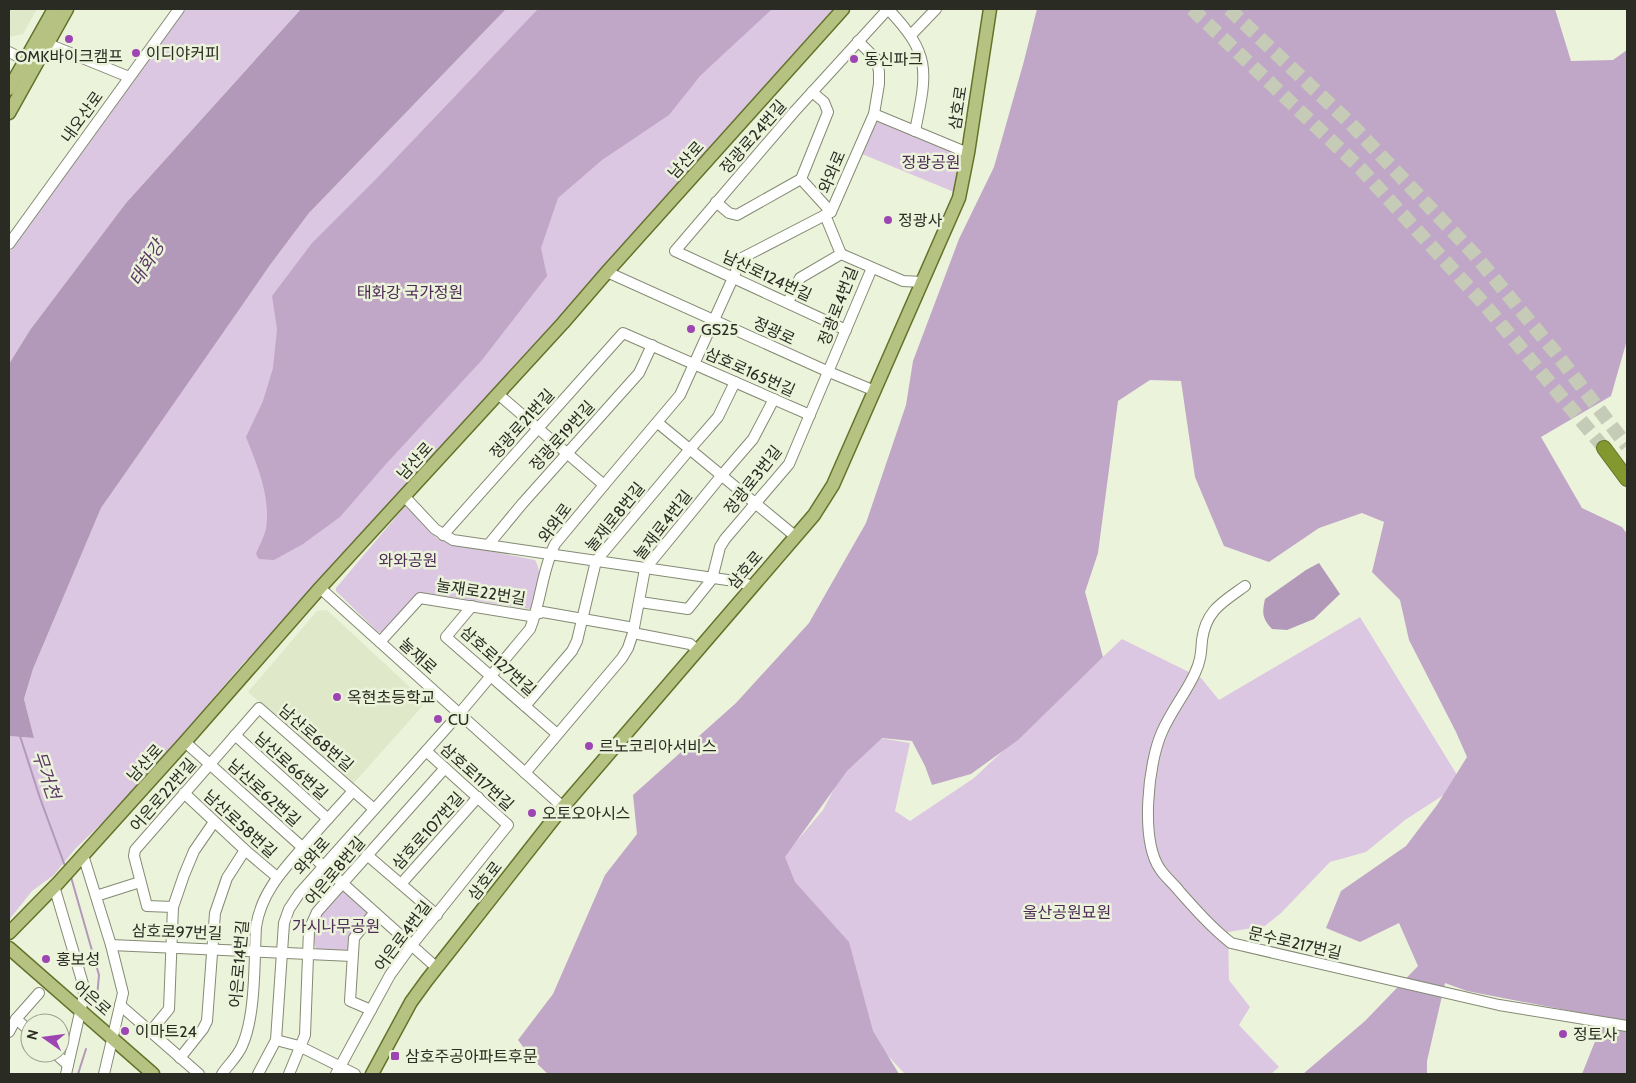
<svg xmlns="http://www.w3.org/2000/svg" width="1636" height="1083" viewBox="0 0 1636 1083" font-family="Cabin,'Noto Sans KR',sans-serif">
<style>
.built{fill:#dfe8c8}
.green{fill:#dcc7e2}
.forest{fill:#c0a6c7}
.water{fill:#b298b9}
.lines{fill:none;stroke-linecap:round;stroke-linejoin:round}
.stream{stroke:#b298b9;stroke-width:2}
.highway-tunnel{stroke:#c5cbb6;stroke-width:14;stroke-dasharray:14 7;stroke-linecap:butt}
.minor-casing{stroke:#848a74;stroke-width:12}
.major-casing{stroke:#64732b;stroke-width:15}
.highway-casing{stroke:#64732b;stroke-width:16}
.minor{stroke:#fff;stroke-width:10}
.major{stroke:#b5c282;stroke-width:12}
.highway{stroke:#83992f;stroke-width:14}
.poi-dot{fill:#9d46b3;stroke:#ecf3db;stroke-width:2}
.labels{text-anchor:middle;dominant-baseline:central;stroke-width:5;stroke-linejoin:round;paint-order:stroke}
.poi-label{font-size:16px;fill:#2a2c23;stroke:#ecf3db;text-anchor:start}
.street-label{font-size:16px;fill:#2a2c23;stroke:#ecf3db}
.park-label{font-size:16px;fill:#4e2b57;stroke:#ecf3db}
.water-label{font-size:18px;font-style:italic;fill:#5a3664;stroke:#ecf3db}
</style>
<rect width="100%" height="100%" fill="#ecf3db"/>
<g class="built">
<path d="M9,9h28l-14,25 -14,3z"/>
<path d="M327,610l99,92 -73,82 -105,-92 69,-81z"/>
</g>
<g class="green">
<path d="M186,9h115l-175,194 -96,127 -21,34v-111z"/>
<path d="M506,9h327l-446,501 -34,32 -96,111 -12,8 -74,87 -69,75 -27,26 -21,26 -22,16 -23,29v-184l25,2 -10,-39 9,-30 68,-161 75,-112 94,-131 39,-52z"/>
<path d="M876,119l87,35 -9,38 -92,-38z"/>
<path d="M406,505l32,34 13,5 84,16c9,16 3,31 -1,48l-4,1 -105,-16 -6,2 -35,38 -6,-1 -42,-41v-3z"/>
<path d="M1360,617l102,166 -57,37 -39,32 -36,10 -49,51 -16,13 -37,6 1,48 21,27 -11,18 40,42 -8,7h-366l-56,-60 -70,-152 44,-52 39,-75 48,8 -15,68 15,10 64,-43 148,-139 79,39 18,22z"/>
<path d="M345,891l21,21 1,5 -17,31c-9,6 -27,5 -35,-1 -1,-5 -2,-10 -1,-16 1,-11 20,-37 31,-40z"/>
</g>
<g class="forest">
<path d="M538,9h234l-72,67 -31,39 -67,45 -44,38 -17,50 6,28 -65,84 -96,104 -46,53 -37,27 -29,16 -15,-1 -3,-5c3,-8 8,-17 10,-25 5,-32 -9,-64 -20,-92l17,-36 10,-33 4,-39 -5,-33 40,-53 67,-67z"/>
<path d="M1037,9h518l16,52 42,-1 14,-10v290l-16,56 -70,41 41,71 40,19 5,7v540h-45l16,-40 -17,-21 -114,-22 -22,-8 -18,78v13h-124l62,-53 53,-55 -19,-43 -39,19 -34,-14 15,-37 65,-45 31,-41 30,-48 -11,-25 -47,-92 -9,-40 -28,-28 12,-50 -22,-9 -43,15 -50,34 -45,-16 -29,-69 -14,-96 -31,-1 -32,21 -20,152 -13,39 18,65 -85,83 -47,34 -39,11 -7,-19 -13,-25 -30,-3 -35,33 -62,86 10,25 54,60 24,89 26,43h-351l-15,-14 -15,-20 35,-46 52,-119 32,-41 -4,-39 103,-92 73,-80 57,-100 40,-118 7,-44 46,-122 35,-72 30,-106z"/>
</g>
<g class="water">
<path d="M301,9h205l-197,204 -39,52 -169,243 -68,161 -9,30 10,39 -25,-2v-372l21,-34 96,-127z"/>
<path d="M1319,563l21,31 -26,25 -27,11 -15,-1c-10,-11 -10,-16 -7,-30l41,-29z"/>
</g>
<g class="lines">
<g class="stream">
<path d="M20,736l20,62 25,68"/>
<path d="M71,877l28,98 -3,33"/>
<path d="M78,1074l8,-25"/>
</g>
<g class="highway-tunnel">
<path d="M1192,9l169,160 124,136 119,143"/>
<path d="M1229,9l122,115 123,130 81,98 72,94"/>
</g>
<g class="minor-casing">
<g id="minor">
<path d="M911,35l25,-26"/>
<path d="M48,44l81,33"/>
<path d="M9,52l16,8"/>
<path d="M874,114l94,39"/>
<path d="M801,179l30,33"/>
<path d="M716,202l13,11 8,2 64,-36 27,-67 -4,-10 -12,-10"/>
<path d="M825,215l16,39"/>
<path d="M9,244l170,-235"/>
<path d="M607,272l222,100 46,19"/>
<path d="M788,302l12,-24 41,-24 62,27 19,1"/>
<path d="M846,330l-171,-79 119,-139 94,-103c44,46 39,63 27,122"/>
<path d="M498,394l106,91"/>
<path d="M658,423l137,113"/>
<path d="M405,497l30,32 18,11 288,42 11,4"/>
<path d="M443,535l180,-202 187,82"/>
<path d="M489,544l33,-40 117,-131 13,-28"/>
<path d="M1245,586c-22,16 -39,24 -43,54 -1,13 -1,20 -7,33 -9,20 -24,38 -33,59 -14,31 -22,108 -2,137 5,8 14,15 20,23 16,18 32,36 51,51l268,62 128,21"/>
<path d="M320,588l243,219"/>
<path d="M640,602l48,7 24,-30 8,-32 5,-8 64,-75 83,-196"/>
<path d="M472,606l-26,31 111,97"/>
<path d="M633,633l57,11 7,6"/>
<path d="M380,642l40,-44 110,18 13,-4 91,16"/>
<path d="M525,706l47,-55 5,-10 19,-80 94,-112 28,-32 17,-35"/>
<path d="M235,735l93,84"/>
<path d="M185,742l252,226"/>
<path d="M525,773l97,-115 6,-10 5,-15 12,-64 77,-94 31,-36 21,-40"/>
<path d="M184,793l61,57 32,27"/>
<path d="M83,855l28,90 12,48 -19,81"/>
<path d="M367,855l70,60"/>
<path d="M401,884l77,-87"/>
<path d="M54,886l29,98 1,11 -18,79"/>
<path d="M96,896l44,-14"/>
<path d="M173,907l-26,-1 -13,-50 1,-6 124,-142 115,101"/>
<path d="M111,945l241,11"/>
<path d="M120,1005l79,69"/>
<path d="M371,1010l-21,-9 4,-63 20,-25"/>
<path d="M16,1019l14,12"/>
<path d="M9,1032l7,-13 23,-26"/>
<path d="M150,1032l19,-23 4,-102 11,-32 10,-24 20,-29"/>
<path d="M276,1040l23,6 56,28"/>
<path d="M55,1053l13,12"/>
<path d="M180,1058l23,-29 4,-8 8,-108 12,-35 18,-28"/>
<path d="M222,1074c6,-9 16,-18 20,-28 14,-31 12,-84 14,-119 5,-34 27,-57 48,-81 16,-19 33,-37 49,-55"/>
<path d="M258,1074l18,-34 8,-117 5,-14 10,-15 160,-180 71,-85c11,-27 12,-59 25,-85l49,-59 76,-90 62,-137 89,-46 43,-98 5,-30v-12l-2,-12 -19,-19"/>
<path d="M289,1074l16,-39 4,-105 8,-18 128,-144"/>
<path d="M336,1074l54,-99 21,-29 97,-121 -82,-74"/>
</g>
</g>
<g class="major-casing">
<g id="major">
<path d="M9,89l45,-80"/>
<path d="M9,113l58,-104"/>
<path d="M9,933l49,-50 127,-141 135,-154 243,-265 44,-51 236,-263"/>
<path d="M9,948l144,126"/>
<path d="M372,1074l39,-72 16,-22 136,-173 251,-292 19,-30 126,-287 9,-45 22,-144"/>
</g>
</g>
<g class="highway-casing">
<path id="highway" d="M1604,448l23,31"/>
</g>
<use href="#minor" class="minor"/>
<use href="#major" class="major"/>
<use href="#highway" class="highway"/>
</g>
<g class="poi-dot">
<circle cx="69" cy="39" r="5"/>
<circle cx="136" cy="53" r="5"/>
<circle cx="854" cy="59" r="5"/>
<circle cx="888" cy="220" r="5"/>
<circle cx="691" cy="329" r="5"/>
<circle cx="337" cy="697" r="5"/>
<circle cx="438" cy="719" r="5"/>
<circle cx="589" cy="746" r="5"/>
<circle cx="532" cy="813" r="5"/>
<circle cx="46" cy="959" r="5"/>
<circle cx="125" cy="1031" r="5"/>
<circle cx="1563" cy="1034" r="5"/>
<rect x="390" y="1051" width="10" height="10" rx="2.5"/>
</g>
<g class="labels">
<g class="poi-label">
<text x="146" y="53">이디야커피</text>
<text x="69" y="56" text-anchor="middle">OMK바이크캠프</text>
<text x="864" y="59">동신파크</text>
<text x="898" y="220">정광사</text>
<text x="701" y="329">GS25</text>
<text x="347" y="697">옥현초등학교</text>
<text x="448" y="719">CU</text>
<text x="599" y="746">르노코리아서비스</text>
<text x="542" y="813">오토오아시스</text>
<text x="56" y="959">홍보성</text>
<text x="135" y="1031">이마트24</text>
<text x="1573" y="1034">정토사</text>
<text x="405" y="1056">삼호주공아파트후문</text>
</g>
<g class="street-label">
<text transform="translate(958 108) rotate(-81)">삼호로</text>
<text transform="translate(82 117) rotate(-54)">내오산로</text>
<text transform="translate(753 137) rotate(-49)">정광로24번길</text>
<text transform="translate(686 160) rotate(-48)">남산로</text>
<text transform="translate(832 172) rotate(-67)">와와로</text>
<text transform="translate(767 276) rotate(25)">남산로124번길</text>
<text transform="translate(838 306) rotate(-69)">정광로4번길</text>
<text transform="translate(774 331) rotate(25)">정광로</text>
<text transform="translate(750 372) rotate(24)">삼호로165번길</text>
<text transform="translate(522 424) rotate(-48)">정광로21번길</text>
<text transform="translate(562 436) rotate(-48)">정광로19번길</text>
<text transform="translate(415 461) rotate(-48)">남산로</text>
<text transform="translate(753 480) rotate(-52)">정광로3번길</text>
<text transform="translate(615 517) rotate(-51)">눌재로8번길</text>
<text transform="translate(555 523) rotate(-54)">와와로</text>
<text transform="translate(663 525) rotate(-52)">눌재로4번길</text>
<text transform="translate(745 570) rotate(-49)">삼호로</text>
<text transform="translate(481 592) rotate(9)">눌재로22번길</text>
<text transform="translate(418 656) rotate(42)">눌재로</text>
<text transform="translate(498 661) rotate(42)">삼호로127번길</text>
<text transform="translate(316 738) rotate(41)">남산로68번길</text>
<text transform="translate(145 763) rotate(-48)">남산로</text>
<text transform="translate(291 766) rotate(42)">남산로66번길</text>
<text transform="translate(477 777) rotate(42)">삼호로117번길</text>
<text transform="translate(264 793) rotate(42)">남산로62번길</text>
<text transform="translate(163 795) rotate(-49)">어은로22번길</text>
<text transform="translate(240 824) rotate(42)">남산로58번길</text>
<text transform="translate(428 831) rotate(-48)">삼호로107번길</text>
<text transform="translate(312 856) rotate(-48)">와와로</text>
<text transform="translate(335 871) rotate(-50)">어은로8번길</text>
<text transform="translate(485 881) rotate(-52)">삼호로</text>
<text transform="translate(177 932) rotate(2)">삼호로97번길</text>
<text transform="translate(403 936) rotate(-53)">어은로4번길</text>
<text transform="translate(1295 943) rotate(13)">문수로217번길</text>
<text transform="translate(239 964) rotate(-85)">어은로14번길</text>
<text transform="translate(92 998) rotate(41)">어은로</text>
</g>
<g class="park-label">
<text x="931" y="162">정광공원</text>
<text x="410" y="292">태화강 국가정원</text>
<text x="408" y="560">와와공원</text>
<text x="1067" y="912">울산공원묘원</text>
<text x="336" y="926">가시나무공원</text>
</g>
<g class="water-label">
<text transform="translate(147 263) rotate(-59)">태화강</text>
<text transform="translate(46 775) rotate(71)">무거천</text>
</g>
</g>
<rect width="1636" height="1083" fill="none" stroke="#2a2c23" stroke-width="20"/>
<g transform="translate(45 1038) rotate(284)"><circle r="24" fill="#ecf3db" stroke="#9ea391"/>
<path d="M0-4L9 19L0 12L-9 19Z" fill="#9d46b3"/>
<text y="-8" font-size="14" font-weight="bold" text-anchor="middle" fill="#2a2c23">N</text>
</g>
</svg>
